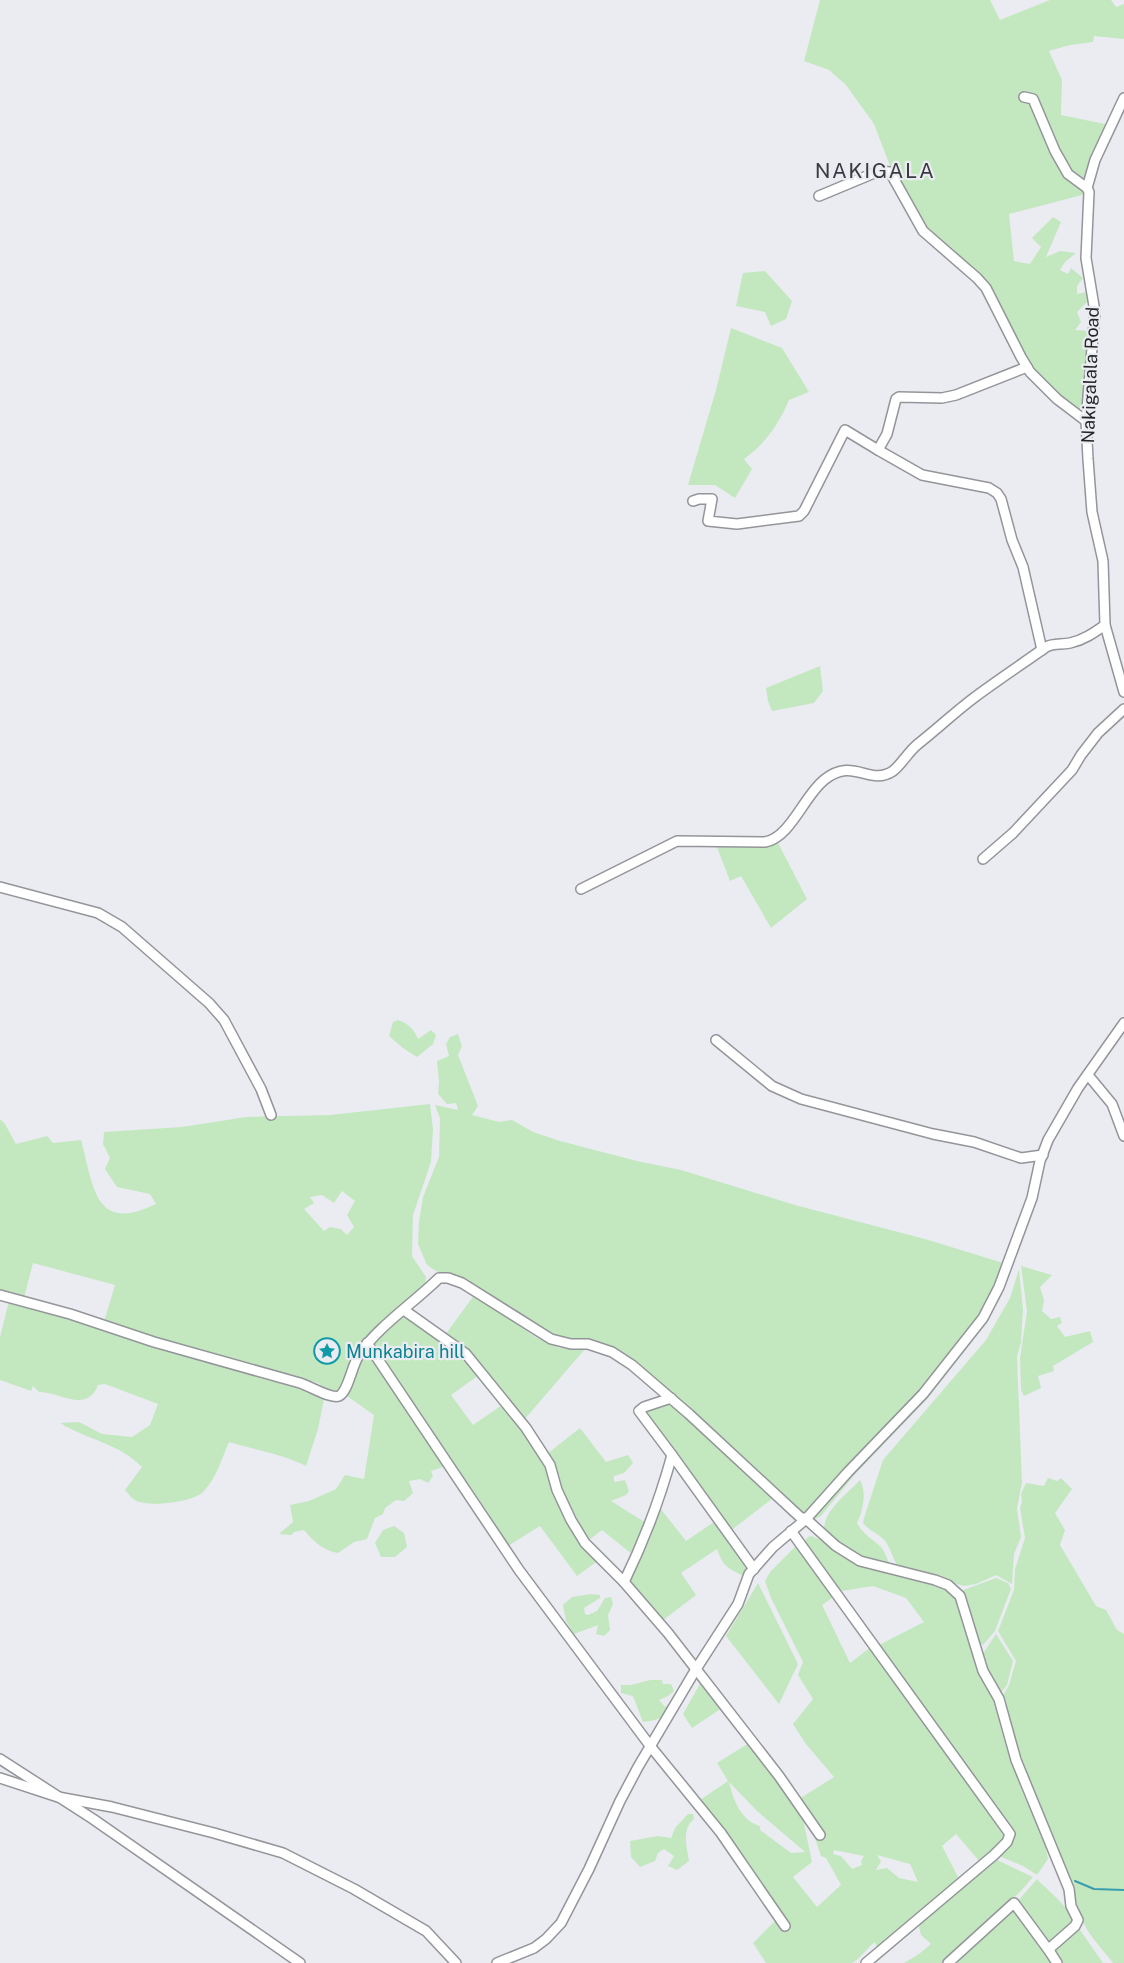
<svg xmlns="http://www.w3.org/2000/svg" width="1124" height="1963" viewBox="0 0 1124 1963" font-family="'Public Sans',sans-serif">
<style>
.green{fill:#c3e8bf;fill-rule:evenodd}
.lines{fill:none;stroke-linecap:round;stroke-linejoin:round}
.stream{stroke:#399dae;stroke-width:2}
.minor-casing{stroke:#94959a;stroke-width:12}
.minor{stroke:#fff;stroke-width:9}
.labels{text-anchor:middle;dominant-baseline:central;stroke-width:4.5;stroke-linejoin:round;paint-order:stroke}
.street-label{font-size:18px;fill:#252527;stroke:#eaecf2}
.culture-label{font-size:18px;fill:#0d838f;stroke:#eaecf2;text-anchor:start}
.quarter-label{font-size:21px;letter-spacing:1.5px;fill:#3a3b40;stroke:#eaecf2}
</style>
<rect width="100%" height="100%" fill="#eaecf2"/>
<g class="green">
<path d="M820,0h170l10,20 50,-20h61l5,7 8,-3v35l-30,-3 -1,6 -23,3 -21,6 13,29 -1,35 49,10 -24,69 -77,20 5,47 16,3 11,-17 -9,-9 21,-21 8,5 -15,35 14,-6 16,2 -11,9 -5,8 8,4 3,-6 12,10 -6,8v8l9,-2 6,5 -15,15 4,10 -6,8 16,1 -8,82 -13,-9 -34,-29 -51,-91 -33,-36 -21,-15h-4l-35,-62 -18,-47 -28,-39 -17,-15 -25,-9z"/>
<path d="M765,271l27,30 -6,18 -15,7 -6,-14 -29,-6 7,-33z"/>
<path d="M731,328l51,20 27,44 -20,8c-10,24 -24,44 -45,59l8,10 -17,29 -20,-13h-27l28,-95z"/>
<path d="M820,666l3,25 -9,12 -42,8 -4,-10 -2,-13z"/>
<path d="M777,841l30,58 -36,29 -30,-52 -11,5 -15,-39z"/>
<path d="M398,1020c11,4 16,9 20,19l13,-9 5,5 -3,9 -16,13 -14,-9 -14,-12 4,-14z"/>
<path d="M458,1034l4,12 -4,9 20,51 -6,9 27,7 13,-2 21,12 27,9 77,20 44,9 114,35 130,34 88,27 -25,55 -60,77 -72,75 -35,43 -8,4 -8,-3 -176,-159 -20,-12 -14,-5 -18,-1 -28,-6 -11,-6 -27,-22 -18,-8 -14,-11 -15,-8 -28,-8 -9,-6 -9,-21 1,-22 4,-25 16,-40 1,-39 -5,-13 23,5 -2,-7 -9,1 -9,-10 1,-12 -2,-21 12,-5 -3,-12 4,-7z"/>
<path d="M430,1104l3,25 -2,33 -18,53 -1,41 14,21 -1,8c-21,22 -49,38 -67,62 -10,13 -10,31 -19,44l-9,1 -12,-9c-72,-19 -143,-39 -214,-61l11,-37 -82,-22 -9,35 -24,-9v-170l5,5 11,20 31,-8 6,7 28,-3c13,47 13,94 75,64l-6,-10 -33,-7 -12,-18 5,-11 -7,-14 1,-12 78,-5 64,-10 84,-2zM342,1191l13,10 -8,14 7,12 -7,8 -6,-6 -11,-2 -6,4 -20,-22 10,-6 -4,-6 12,-2 12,8z"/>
<path d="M1021,1266l31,9 -12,12 4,13 -2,11 9,8 9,-2 2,6 -5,3 8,11 25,-6 3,11 -40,24 1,5 -16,5 3,12 -17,8 -3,-6 -1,-32 7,-47z"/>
<path d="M1019,1269l4,41 -2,32 -4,15 5,126 -5,25 4,29 -7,17 -2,30 -16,-9 -20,9 -12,2 -65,-18c-6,-8 -8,-19 -13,-26 -7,-9 -16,-10 -23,-19l1,-5 19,-58 103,-120 24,-42z"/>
<path d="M475,1294l60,43 24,11 26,1 -61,71 -79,-85z"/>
<path d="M9,1301l54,14 245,74 16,10 -6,30 -12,37c-24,-12 -51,-16 -77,-24 -7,16 -13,37 -26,50 -10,10 -55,16 -68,8 -4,-2 -7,-7 -10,-10l17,-23c-22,-23 -56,-28 -82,-44l19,-1 23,12 30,3 18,-12 8,-21 -53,-20 -7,1c-11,29 -38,7 -59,7l-6,-6 -2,5 -31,-11v-43z"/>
<path d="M404,1314l61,45 14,16 -28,20 22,30 29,-20c13,15 37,42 44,60 3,7 2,15 5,22 9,29 28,50 48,73l-22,16 -37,-50 -32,20 -21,-35 -116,-167z"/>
<path d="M367,1347l79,119 -15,5 2,5 -5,7 -8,-4 -11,2 4,12 -9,8 -8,-1 -11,8 -2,6 -8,4 -8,21 -13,3 -16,11c-14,-2 -25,-12 -34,-23l-10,2 -3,3 -12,-1 14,-12 -3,-17 19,-4 27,-12 9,-14 19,4 10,-64 -27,-19 5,-23z"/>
<path d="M670,1402l103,96 -44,34 -86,-120z"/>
<path d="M580,1428l26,34 22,-7 5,8 -9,10 -10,3v6l11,-2 4,11 -3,4 -15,6 35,22 -13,32 -31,-25 -13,10 -30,-50 -12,-36z"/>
<path d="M1048,1478l9,3 4,-3 11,11 -17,24 10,17 -5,15 36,61 10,4 11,20 7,4v329h-11c-10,-13 -23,-26 -30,-41 -7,-15 -9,-33 -16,-48 -25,-57 -48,-116 -65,-177l7,-12 7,-24 -18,-30 16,-41 1,-21 10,-31 -5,-30 2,-6 -1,-8 5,-11 18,3z"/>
<path d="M860,1480c7,13 3,30 -3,43 6,11 15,16 24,24 4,5 6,12 9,18l-38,-12 -14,-12 -13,-7c-6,-20 23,-41 35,-54z"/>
<path d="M660,1508l26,33 28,-19 37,49 -6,6c-17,-9 -22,-10 -28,-28l-36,24 15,22 -34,26 -32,-37 -1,-5 23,-48z"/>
<path d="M394,1526l10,7 3,14 -12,10h-14l-6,-14 8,-13z"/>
<path d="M811,1536l8,3 17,14 23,11 73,20 18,8 8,8 13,38 4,27 19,36 9,27 7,27 11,34 24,55 3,15 -11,16 -14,-9 -24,-10 14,-16 1,-9 -135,-186 45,-23 -18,-24 -33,-12 -31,5 -15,-16 -23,-33 4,-5z"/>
<path d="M797,1545l13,20 25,31 -13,9 28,58 21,-16 135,188 -3,7 -23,20 -24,-28 -14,12 17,33 -81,71 -3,-8c-8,6 -14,16 -23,21h-86l-13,-20 22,-22 9,9 5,-3 -73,-108 -16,-19 28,-19 -11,-18 32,-20 53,71 10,48 -19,15 24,30 24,-22 -15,-27 -5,-2 -10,-30 -12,-27 35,-22 -28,-33 -13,-20 20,-25 -15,-24 5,-13 -32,-64 -6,-17 5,-9zM729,1782l28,29 48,41 -14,1 -31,-23v-4c-19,-5 -27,-27 -31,-44zM834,1850l30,6 -3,5 1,4 -10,4 -11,-13 -8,-2zM877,1855l33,9 8,18 -19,-4 -12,-10 -11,2 5,-9z"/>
<path d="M996,1578l12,5 3,6 -16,42 -12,14 -5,-3 -13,-47 -4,-4z"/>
<path d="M758,1583l40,81 -19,40 -53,-68z"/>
<path d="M591,1594l9,1v3l-16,10 1,6 3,1 9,-4 8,-13 6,-1 2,7 -5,11 2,15 -6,6 -8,-2 2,-9 -24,9 -8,-13 -3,-16 9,-8z"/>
<path d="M996,1634l17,27 -6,24 -7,9 -18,-39z"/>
<path d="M650,1680h12l1,4h8l3,7 -6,5 -9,4 6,7 9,-7 11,-1c-8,15 -25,21 -42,23l-10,-26 -12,-3v-8h10z"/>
<path d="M702,1680l20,28 -30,20 -9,-14z"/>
<path d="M688,1814h5l1,5c-13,11 -7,27 -5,42l-12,9 -9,-4 6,-10 -10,-7 -6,4 -3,8 -15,6 -9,-10 -1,-16 28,-5 13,2 4,-10z"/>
<path d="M995,1859l38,18 -12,14 -78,72h-39l15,-9 12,-10 -10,-9 -3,-12z"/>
<path d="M1037,1879c12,13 31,26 36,43l-25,22 -31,-42z"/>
<path d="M1013,1907l40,56h-95l-1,-5z"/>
<path d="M1078,1927l25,36h-41l-9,-11 2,-5z"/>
</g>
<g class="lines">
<path class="stream" d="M1075,1881l19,8 30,1"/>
<g class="minor-casing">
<g id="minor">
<path d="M1024,97l9,2 22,52 13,23 19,14"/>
<path d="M1124,98l-29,62 -8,28 2,4 -3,66 9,54 -9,109 2,38 4,53 11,49 2,64 19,67"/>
<path d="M819,196l60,-25 11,1 33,59 54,47 9,10 35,69 9,15 27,27 29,22"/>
<path d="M878,450l44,25 67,13 8,5 4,6 11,41 11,27 19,83"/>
<path d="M693,501l6,-2h13l-4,22 29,3 62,-8 5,-5 41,-81 33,20 9,-16 9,-35 3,-2 43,1 14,-3 71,-28"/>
<path d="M983,859l30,-26 59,-63 9,-15 17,-22 26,-24"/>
<path d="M0,887l98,26 24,14 87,76 15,17 37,69 10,26"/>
<path d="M581,889l96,-48 88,1c25,-4 39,-46 59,-62 30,-24 45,7 69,-9 9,-7 15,-19 25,-27 19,-15 37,-32 57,-47 23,-17 47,-33 71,-50 8,-4 15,-2 24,-4 14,-3 25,-11 35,-18"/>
<path d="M716,1040l56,46 29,13 132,35 41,8 47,16 22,-3"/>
<path d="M1088,1075l24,29 12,32"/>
<path d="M0,1295l70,19 84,28 146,41c10,3 30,16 39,13 9,-4 13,-31 20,-41 16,-26 57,-54 80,-77h9l14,5 89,56 20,5h17l24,8 20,13 57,49 111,103 6,2 30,27 24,15 75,19 13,5 12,11 23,75 16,28 17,61 53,129 2,17 7,14 -3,6 -25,22v4l7,11"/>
<path d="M404,1310l62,44 60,74 24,37 7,25 14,30 14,23 39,39 44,51 111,143 41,59"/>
<path d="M367,1343l152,227 132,177 70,86 64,93"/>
<path d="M671,1398l-27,9 -5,4 33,44 82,114"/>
<path d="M791,1531l219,303 -3,8 -13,13 -128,108"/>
<path d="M624,1582c20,-41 36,-83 48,-127"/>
<path d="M0,1759l93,60 207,144"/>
<path d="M0,1778l58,19 54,10 102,26 69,20 71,36 72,42 30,32"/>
<path d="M497,1963l37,-15 12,-9 15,-16 28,-54 31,-68 18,-34 58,-98 42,-65 11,-30 24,-27 33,-28 42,-47 75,-78 60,-76 16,-31 33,-89 8,-37 8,-21 30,-52 46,-65"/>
<path d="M948,1963l66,-60 36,49"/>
</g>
</g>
<use href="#minor" class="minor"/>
</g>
<defs>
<g id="sight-ring" transform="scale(1.35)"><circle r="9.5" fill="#eaecf2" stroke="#0f9aa8" stroke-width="1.5"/><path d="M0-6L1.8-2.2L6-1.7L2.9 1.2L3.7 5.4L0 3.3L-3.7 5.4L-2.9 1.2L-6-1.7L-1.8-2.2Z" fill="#0f9aa8"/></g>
</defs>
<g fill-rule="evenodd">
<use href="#sight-ring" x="327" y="1351"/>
</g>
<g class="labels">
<g class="street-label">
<text transform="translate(1090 375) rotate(-88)">Nakigalala Road</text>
</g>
<g class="culture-label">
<text x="346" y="1351">Munkabira hill</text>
</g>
<g class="quarter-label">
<text x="875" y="170">NAKIGALA</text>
</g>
</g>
</svg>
